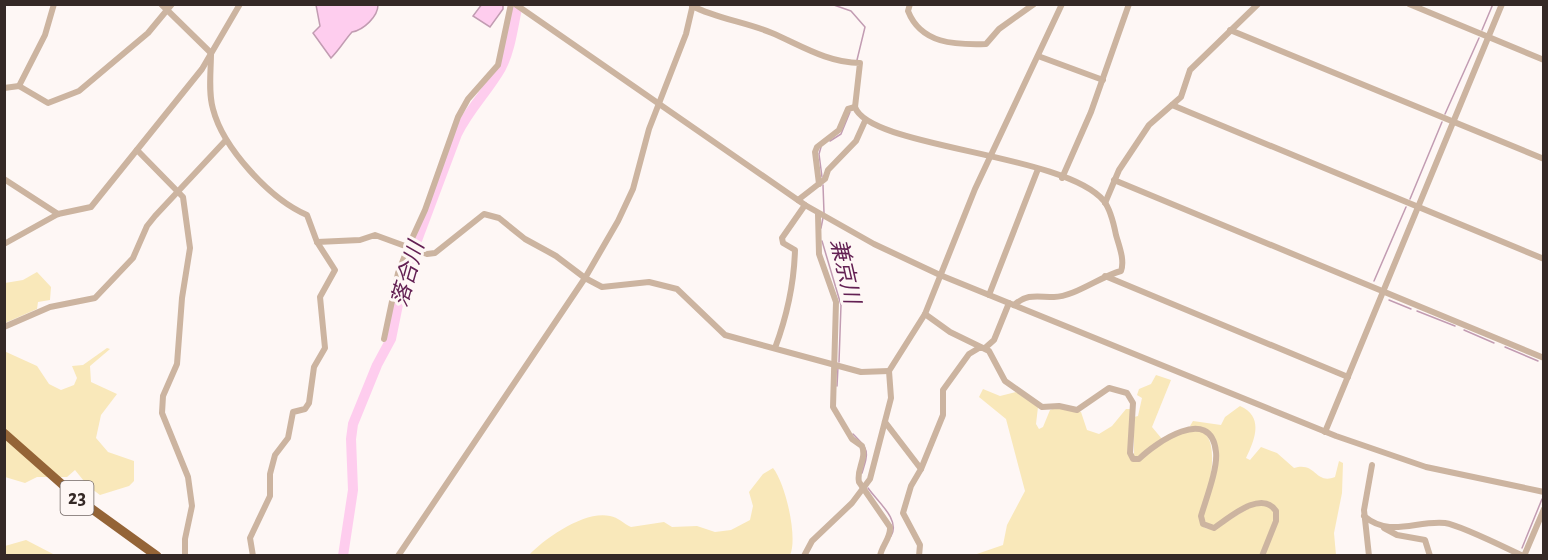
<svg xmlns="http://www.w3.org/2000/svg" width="1548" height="560" viewBox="0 0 1548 560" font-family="'Alegreya Sans','Noto Sans JP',sans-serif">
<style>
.green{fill:#f9e8ba}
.water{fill:#fecdee;stroke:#c29cb2;stroke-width:1.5}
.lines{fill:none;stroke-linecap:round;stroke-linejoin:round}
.stream{stroke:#c29cb2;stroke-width:1.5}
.river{stroke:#fecdee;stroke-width:10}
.minor{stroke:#ccb4a0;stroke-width:6}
.highway{stroke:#946437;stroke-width:9}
.labels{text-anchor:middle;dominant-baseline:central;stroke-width:6;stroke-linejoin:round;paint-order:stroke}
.shield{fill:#fef7f5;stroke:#716764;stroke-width:1.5}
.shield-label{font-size:20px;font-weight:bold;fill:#352926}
.water-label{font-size:22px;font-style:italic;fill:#632053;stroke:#fef7f5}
</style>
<rect width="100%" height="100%" fill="#fef7f5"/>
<g class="green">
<path d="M37,272l14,15 -1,13 -12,2 -1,7 -32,14v-40l18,-3z"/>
<path d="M107,348l3,1 -20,17 1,16 26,12 -16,21 -5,23 12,14 26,9v20l-5,5 -29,9 -12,-9 -13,-16 -8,7h-30l-12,6 -20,-6 -1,-126 33,15 12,18 12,6 13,-5 3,-7 -5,-12 11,-1z"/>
<path d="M1156,375l15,5 -19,47 10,12 -24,18h-4v-40l4,-1 4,-18 -5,-3 2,-6 12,-5z"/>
<path d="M983,389l17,7 16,-4 22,15 -2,17 3,5 4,-2 7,-17 8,-3 23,5 6,18 12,4 13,-8 14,-17h4l1,51c17,-8 33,-20 50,-27 52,-20 24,69 20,91l4,4 9,2 36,-23 14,-3 10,6 1,10 -15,35 -289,1 32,-11 4,-20 18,-34 -19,-72 -27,-22z"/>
<path d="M1240,406c25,11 14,35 6,52l4,2 11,-13 16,6 17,15c22,-7 21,17 41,9l4,-16 4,2 -1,30 -8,40 2,22h-72l14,-41 -11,-13c-20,-1 -37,15 -54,25l-7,-2 -3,-8 14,-59 -4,-18 -23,-13 3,-5 28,4 4,-8z"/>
<path d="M773,468c13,16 25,71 17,87h-261c16,-17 56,-45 81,-39 8,1 14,8 21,11l33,-5 8,5 25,-1 18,6 16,-2 19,-10 3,-14 -4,-14 14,-18z"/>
<path d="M26,540l29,15h-50v-9z"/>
</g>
<g class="water">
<path d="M482,4l21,1v4l-13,18 -17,-11z"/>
<path d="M378,5c0,11 -14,25 -26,27 -8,9 -12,17 -21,26l-18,-25 7,-7 -4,-21z"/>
</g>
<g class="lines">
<g class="stream">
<path d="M831,4l20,7 14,16 -8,33"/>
<path d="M1482,30l11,-26"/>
<path d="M1445,114l34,-76"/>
<path d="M830,141l11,-7 9,-22"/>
<path d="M821,147l-2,7 3,23"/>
<path d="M823,185l1,28"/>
<path d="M1410,199l32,-77"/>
<path d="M821,228l2,-10"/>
<path d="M822,241l19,64 -2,57"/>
<path d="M1374,281l32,-74"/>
<path d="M1389,300l22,9"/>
<path d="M1417,311l38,15"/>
<path d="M1464,330l30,13"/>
<path d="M1505,347l33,14"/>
<path d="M837,386l1,-19"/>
<path d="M853,434c16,16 16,17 9,39"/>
<path d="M868,488c9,13 33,32 23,48"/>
<path d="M1522,548l20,-49"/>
</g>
<path class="river" d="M343,556l10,-66 -2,-51 2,-15 24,-59 14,-26 13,-64 53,-141c12,-25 31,-43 44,-66 10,-19 12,-43 17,-64"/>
<g class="minor">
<path d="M161,4l50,49c0,18 -3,39 2,56 10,39 57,90 94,106l10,27 18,28 -15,27 5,51 -11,19 -5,36 -4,6 -12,3 -5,26 -13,17 -5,19v22l-20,42 3,18"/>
<path d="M515,4l290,201 69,39 66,31 396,161 90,31 118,25"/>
<path d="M910,4l-2,7c13,33 47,34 78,33l13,-15 35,-25"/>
<path d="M1409,4l135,56"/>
<path d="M692,6c26,13 54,16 80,27 28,12 56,30 88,30l-5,44c14,41 209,46 249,94 6,8 10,24 12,34 3,11 9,25 5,36 -20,5 -47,26 -67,26 -17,0 -26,-4 -40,8"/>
<path d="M1230,30l314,129"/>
<path d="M1038,56l65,24"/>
<path d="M19,86l26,-51 9,-31"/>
<path d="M4,88l15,-2 29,17 31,-12 69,-58 24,-29"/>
<path d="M1172,105l372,154"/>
<path d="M137,150l46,47 7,51 -8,50 -5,66 -14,32 -1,17 26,64 4,29 -7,33v17"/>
<path d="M1062,178l29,-66 38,-108"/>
<path d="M4,179l54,35"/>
<path d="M1114,180l430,178"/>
<path d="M819,184l-4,-32 2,-5 22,-17 9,-21 7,-2"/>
<path d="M798,200l27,-21 3,-9 28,-29 9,-20"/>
<path d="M1105,203l14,-33 30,-45 32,-28 9,-27 68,-66"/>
<path d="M818,214l1,40 17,48 -3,105 19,32 10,7c5,13 -6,23 -3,36l31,45c1,11 -8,18 -10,29"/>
<path d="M317,242l43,-2 15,-5 52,19 8,-1 49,-39 15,4 26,21 31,17 29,22 17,9 47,-5 28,7 48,46 136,37 28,-1"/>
<path d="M4,244l54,-30 33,-7 111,-138 38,-65"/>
<path d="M1105,276l243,101"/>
<path d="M989,295l49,-126"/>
<path d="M925,314l25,18 39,19 16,30 37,26 17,-1 18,4 32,-22 18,5 6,10 -3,50 3,6h6c16,-16 72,-55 77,-7 2,16 -10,47 -15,64l2,8 11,4c15,-10 47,-39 62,-17v10l-14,35"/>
<path d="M4,327l46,-20 45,-9 38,-40 14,-32 8,-10 71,-76"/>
<path d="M384,339l14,-66 11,-28 16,-35 33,-93 10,-18 30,-34 13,-61"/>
<path d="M775,348c12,-32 19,-63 20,-98l-12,-7 -1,-5 23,-33"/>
<path d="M885,422l36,47 -10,17 -8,27 17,32 -1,11"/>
<path d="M1325,432l177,-428"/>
<path d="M921,469l22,-54v-25l26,-36 10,-6h6l9,-8 15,-37"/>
<path d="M1364,516c26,22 52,4 81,7 15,2 61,25 78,33"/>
<path d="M1384,528l13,7 28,5 5,16"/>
<path d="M398,556l187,-278 33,-57 15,-32 16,-60 37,-95 7,-30"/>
<path d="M804,556l8,-15 40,-38 18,-24 21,-81 -2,-27 36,-57 50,-125 87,-185"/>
<path d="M1369,556l-5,-46 8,-45"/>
<path d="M1524,556l20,-47"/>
</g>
<path class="highway" d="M4,433l77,68 76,55"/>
</g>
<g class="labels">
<rect class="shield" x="60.5" y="481" width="33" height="34" rx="4.5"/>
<g class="shield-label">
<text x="77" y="498">23</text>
</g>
<g class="water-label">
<text transform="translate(845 271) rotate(77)">兼京川</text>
<text transform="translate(408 274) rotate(-74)">落合川</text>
</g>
</g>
<rect width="1548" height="560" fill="none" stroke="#352926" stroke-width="12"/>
</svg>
